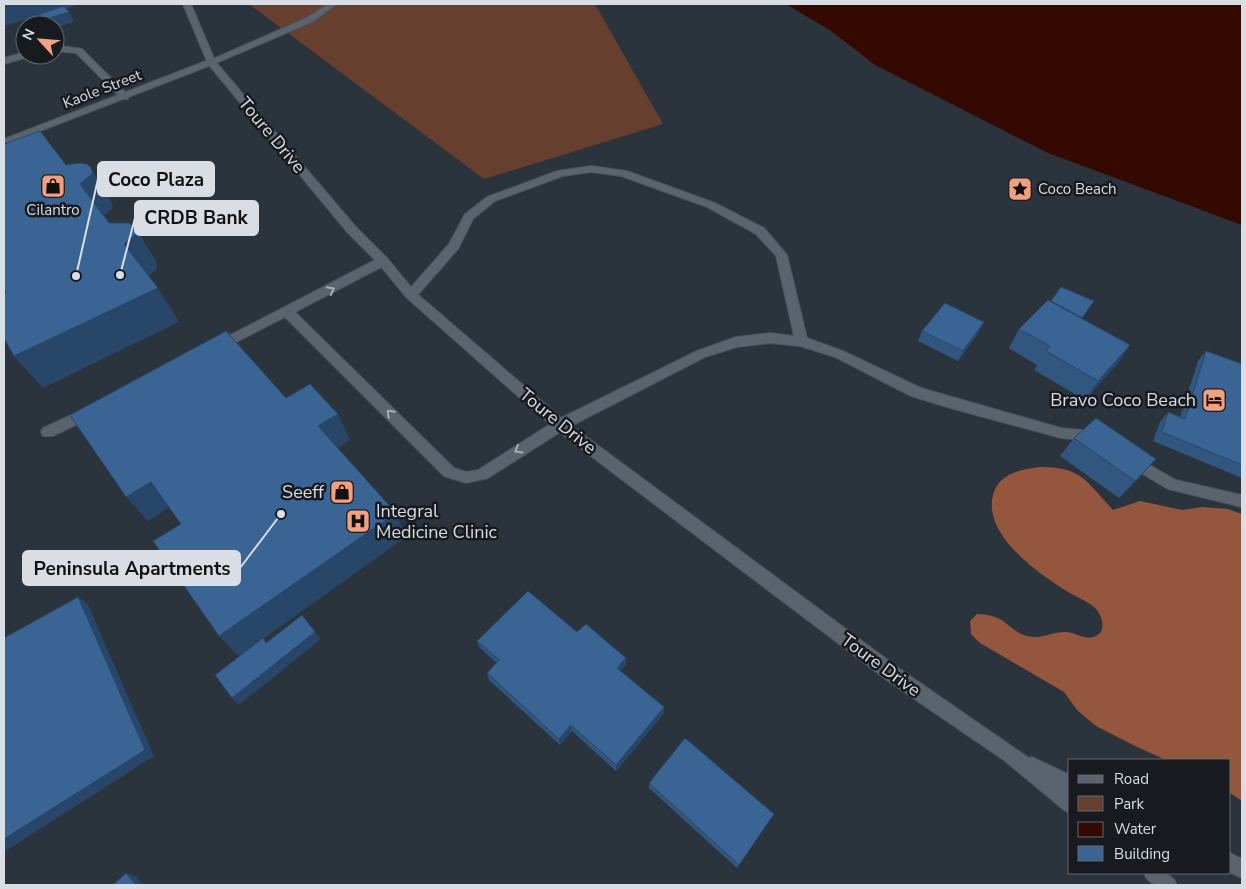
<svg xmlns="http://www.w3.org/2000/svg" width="1246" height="889" viewBox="0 0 1246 889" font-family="'Nunito Sans',sans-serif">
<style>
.green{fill:#673f2f}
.forest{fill:#94563d}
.water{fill:#340a00}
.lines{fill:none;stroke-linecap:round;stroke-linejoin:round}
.service-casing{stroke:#4a525a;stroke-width:2}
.minor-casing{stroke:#4a525a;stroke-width:2}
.tertiary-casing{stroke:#4a525a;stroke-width:2}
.service{fill:#5a636e;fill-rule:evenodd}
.minor{fill:#5a636e;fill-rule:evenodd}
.tertiary{fill:#5a636e;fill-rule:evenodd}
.wall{fill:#31567f}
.shaded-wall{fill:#284668}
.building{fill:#396494;stroke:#284668}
.oneway{stroke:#a6adb5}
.labels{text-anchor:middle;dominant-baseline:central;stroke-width:5;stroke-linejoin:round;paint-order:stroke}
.far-street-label{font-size:15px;fill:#d9dee5;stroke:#171b1f}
.far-poi-label{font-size:15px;fill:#d9dee5;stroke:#171b1f;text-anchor:start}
.street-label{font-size:18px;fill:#d9dee5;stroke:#171b1f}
.poi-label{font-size:18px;fill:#d9dee5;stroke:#171b1f;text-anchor:end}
.leader{fill:none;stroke:#d9dee5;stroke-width:2}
.callout-dot{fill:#d9dee5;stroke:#171b1f;stroke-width:2}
.callout{fill:#d9dee5;stroke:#d9dee5;stroke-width:2}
.callout-label{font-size:19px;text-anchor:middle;font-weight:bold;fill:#111}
</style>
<rect width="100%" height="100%" fill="#2b343d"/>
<path class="green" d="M249,4h346l68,120 -179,55z"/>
<path class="forest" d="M1039,467c43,0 46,13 74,43l27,-9 42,9 20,-3 26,2 14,5v287l-12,-8v-33h-64l-31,-14 -39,-20 -19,-16 -13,-18 -84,-49 -9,-9 -1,-13 7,-7c31,1 28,15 50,22 12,4 25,-4 38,-4 14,0 23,13 36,0 3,-8 1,-15 -4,-22 -8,-9 -22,-13 -32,-20 -29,-18 -82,-56 -72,-95 6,-22 27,-25 46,-28z"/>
<path class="water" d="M786,4h456v221l-194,-72 -173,-88 -44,-34z"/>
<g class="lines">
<g class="service-casing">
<g id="service">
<path d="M328,4h9l-25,18 -98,42 -8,-2 100,-44z"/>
<path d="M55,45l27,4 46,46v4h-6l-46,-46 -21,-2z"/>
<path d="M25,52v3h5l-2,2 -24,7v-6z"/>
<path d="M591,166l36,5 88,32 49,25 23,27 20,83 36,13 78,37 140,40 21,2 17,5 2,4 -2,4 -5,2 -12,-5 -21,-2 -111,-30 -39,-12 -76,-39 -35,-11 -30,-3 -33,4 -32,10 -140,72 -77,49 -22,5 -22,-7 -159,-159 -64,33h-8l-2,-3 2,-3 166,-86h8v6l-92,48 159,156 12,4 12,-2 77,-49 142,-70 39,-14 34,-4 24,3 -18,-80 -20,-22 -49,-27 -86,-31 -30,-4 -28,4 -68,25 -22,18 -15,30 -43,49h-8l-2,-3 2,-3 42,-48 16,-30 22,-17 70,-26z"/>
<path d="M89,407l5,1 2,4 -2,4 -41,20h-10l-2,-4 2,-4z"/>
<path d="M1132,455l44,25 66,15v12l-74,-18 -41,-24 -2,-4 2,-4z"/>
</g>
</g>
<g class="minor-casing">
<path id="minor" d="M211,59l5,3 -2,2 -210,81v-6z"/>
</g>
<g class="tertiary-casing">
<g id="tertiary">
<path d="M183,4h8l24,57 140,165 32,32 28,34 150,129 335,248 129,89 3,-1 38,18v38l-6,-3 -59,-49 -117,-80 -333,-252 -148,-131 -28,-34 -32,-32 -139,-168z"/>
<path d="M1230,853l12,6v19l-12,-6z"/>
<path d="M1144,873c14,0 27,-3 33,12 -14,1 -28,3 -33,-12z"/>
</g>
</g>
<use href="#service" class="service"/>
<use href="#minor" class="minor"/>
<use href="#tertiary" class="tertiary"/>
</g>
<g class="wall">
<path d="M1082,319l48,26 -13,19 -32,36 -51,-30 3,-5 -28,-17 10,-19z"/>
<path d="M922,331l57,1 -21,29 -40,-20z"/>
<path d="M1206,351l36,13v114l-89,-37 7,-19 8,-10 12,5 18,-56z"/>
<path d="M1074,438l66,39 -21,21 -59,-42z"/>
<path d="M577,632l49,26v7l-6,6 44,36v6l-48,58 -44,-40 -12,14 -71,-65 -2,-7 10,-10 -17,-15 -3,-7z"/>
<path d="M649,783l125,31 -37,54 -88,-80z"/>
</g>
<g class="shaded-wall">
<path d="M4,4h69l1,2 -70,20z"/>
<path d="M69,12l5,10 -19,6v-3h-9l-3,-5z"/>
<path d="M91,168l21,35 1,5 -12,10 -21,-34z"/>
<path d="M135,227l21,34 1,7 -12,11 -21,-35z"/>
<path d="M158,288l21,34 -136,66 -29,-32z"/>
<path d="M984,322l-5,10 -21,29 5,-10z"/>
<path d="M1130,345l-13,19 -32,36 13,-19z"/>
<path d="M338,414l12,26 -19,12 -13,-26z"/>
<path d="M1156,459l-16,18 -21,21 16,-17z"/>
<path d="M151,482l20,24 -23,15 -22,-24z"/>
<path d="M396,513l10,24 -143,102 6,6 -31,11 -19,-20z"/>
<path d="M78,597l10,8 66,151 -150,96v-13z"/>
<path d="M315,632l6,7 -82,66 -7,-7z"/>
<path d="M626,658v7l-9,10v-7z"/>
<path d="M664,707v6l-48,58v-6z"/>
<path d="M571,725l1,6 -12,14 -1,-6z"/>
<path d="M126,873l11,4 6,8h-7z"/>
</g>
<g class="building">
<path d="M64,6l5,6 -26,8 -3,-6z"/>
<path d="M40,131l26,34 12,-2 9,1 4,4 2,5 -13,11 29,39h20l6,4 2,6 -13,11 34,44 -144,68 -10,-18v-46l2,-1 -2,-3v-144z"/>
<path d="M1061,287l33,14 -12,17 -31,-17z"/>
<path d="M1048,300l82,45 -32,36 -52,-30 4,-5 -31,-17z"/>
<path d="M945,303l39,19 -21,29 -41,-20z"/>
<path d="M226,331l60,67 24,-14 28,30 -20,12 78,87 -177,123 -66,-95 28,-17 -30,-42 -25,15 -56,-82z"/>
<path d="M1206,351l36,13v101l-80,-33 6,-20 17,7z"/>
<path d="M1096,418l60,41 -21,22 -61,-43z"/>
<path d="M528,591l49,41 9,-8 40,34 -9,10 47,39 -48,58 -45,-40 -12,14 -72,-66 12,-13 -22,-19z"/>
<path d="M78,597l67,153 -141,89v-201z"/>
<path d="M302,615l13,17 -83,66 -17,-23 48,-37 3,5z"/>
<path d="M685,738l89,76 -35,51 -90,-82z"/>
<path d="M126,873l10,12h-23z"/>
</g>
<defs><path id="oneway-chevron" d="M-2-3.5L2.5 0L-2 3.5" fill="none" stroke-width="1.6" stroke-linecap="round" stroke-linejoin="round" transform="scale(1.25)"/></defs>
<g class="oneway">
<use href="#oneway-chevron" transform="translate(331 290) rotate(-27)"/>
<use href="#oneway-chevron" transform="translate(390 413) rotate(-135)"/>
<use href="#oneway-chevron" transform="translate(518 450) rotate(149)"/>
</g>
<defs>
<g id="shop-square" transform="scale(1.25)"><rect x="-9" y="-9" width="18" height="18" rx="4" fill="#f2a080" stroke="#171b1f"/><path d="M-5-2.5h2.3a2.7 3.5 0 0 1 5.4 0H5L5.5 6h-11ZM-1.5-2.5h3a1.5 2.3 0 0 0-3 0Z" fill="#111"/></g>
<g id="sight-square" transform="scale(1.25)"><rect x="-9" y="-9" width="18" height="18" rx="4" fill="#f2a080" stroke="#171b1f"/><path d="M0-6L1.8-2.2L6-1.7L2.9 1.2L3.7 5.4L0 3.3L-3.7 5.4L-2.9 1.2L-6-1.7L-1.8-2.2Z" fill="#111"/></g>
<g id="hotel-square" transform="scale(1.25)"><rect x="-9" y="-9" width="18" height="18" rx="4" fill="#f2a080" stroke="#171b1f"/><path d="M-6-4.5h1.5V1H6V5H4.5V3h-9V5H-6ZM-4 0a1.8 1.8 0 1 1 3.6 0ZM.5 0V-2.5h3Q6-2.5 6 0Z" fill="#111"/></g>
<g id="hospital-square" transform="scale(1.25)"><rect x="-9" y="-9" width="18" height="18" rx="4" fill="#f2a080" stroke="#171b1f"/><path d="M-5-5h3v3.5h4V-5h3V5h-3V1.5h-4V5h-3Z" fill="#111"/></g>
</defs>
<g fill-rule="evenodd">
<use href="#shop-square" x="53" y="186"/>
<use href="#sight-square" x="1020" y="189"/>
<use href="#hotel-square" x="1214" y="400"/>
<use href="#shop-square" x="342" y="492"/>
<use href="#hospital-square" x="358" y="521"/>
</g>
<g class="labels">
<g class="far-street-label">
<text transform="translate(102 89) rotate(-21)">Kaole Street</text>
</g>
<g class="far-poi-label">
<text x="1038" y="189">Coco Beach</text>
<text x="53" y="210" text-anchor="middle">Cilantro</text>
</g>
<g class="street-label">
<text transform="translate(272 135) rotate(50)">Toure Drive</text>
<text transform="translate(558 421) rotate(39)">Toure Drive</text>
<text transform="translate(881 665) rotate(36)">Toure Drive</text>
</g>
<g class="poi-label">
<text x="1196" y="400">Bravo Coco Beach</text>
<text x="324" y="492">Seeff</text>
<text x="376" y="511" text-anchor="start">Integral<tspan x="376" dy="21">Medicine Clinic</tspan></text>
</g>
</g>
<path class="leader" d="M76 276L98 179M120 275L135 218M281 514L240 568"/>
<g class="callout-dot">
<circle cx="76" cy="276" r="5"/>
<circle cx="120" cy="275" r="5"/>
<circle cx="281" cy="514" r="5"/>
</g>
<g class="callout">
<rect x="98" y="162" width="116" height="34" rx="5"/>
<rect x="135" y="201" width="123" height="34" rx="5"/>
<rect x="23" y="551" width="217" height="34" rx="5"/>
</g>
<g class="callout-label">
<text x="156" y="186">Coco Plaza</text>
<text x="196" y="224">CRDB Bank</text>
<text x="132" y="575">Peninsula Apartments</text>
</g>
<rect width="1246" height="889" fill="none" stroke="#d9dee5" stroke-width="10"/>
<rect x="1068" y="759" width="162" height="115" fill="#171b1f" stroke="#65696e"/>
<rect x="1078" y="775" width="25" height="8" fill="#5a636e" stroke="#65696e"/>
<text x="1114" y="784" font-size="15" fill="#d9dee5">Road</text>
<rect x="1078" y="796" width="25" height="15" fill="#673f2f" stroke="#65696e"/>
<text x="1114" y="809" font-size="15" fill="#d9dee5">Park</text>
<rect x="1078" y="822" width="25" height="15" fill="#340a00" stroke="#65696e"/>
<text x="1114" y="834" font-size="15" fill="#d9dee5">Water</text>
<rect x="1078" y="846" width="25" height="15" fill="#396494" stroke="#65696e"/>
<text x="1114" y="859" font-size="15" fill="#d9dee5">Building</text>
<g transform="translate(40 40) rotate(296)"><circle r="24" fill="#171b1f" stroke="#65696e"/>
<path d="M0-4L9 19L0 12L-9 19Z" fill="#f2a080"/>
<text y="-8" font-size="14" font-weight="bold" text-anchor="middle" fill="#d9dee5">N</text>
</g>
</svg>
